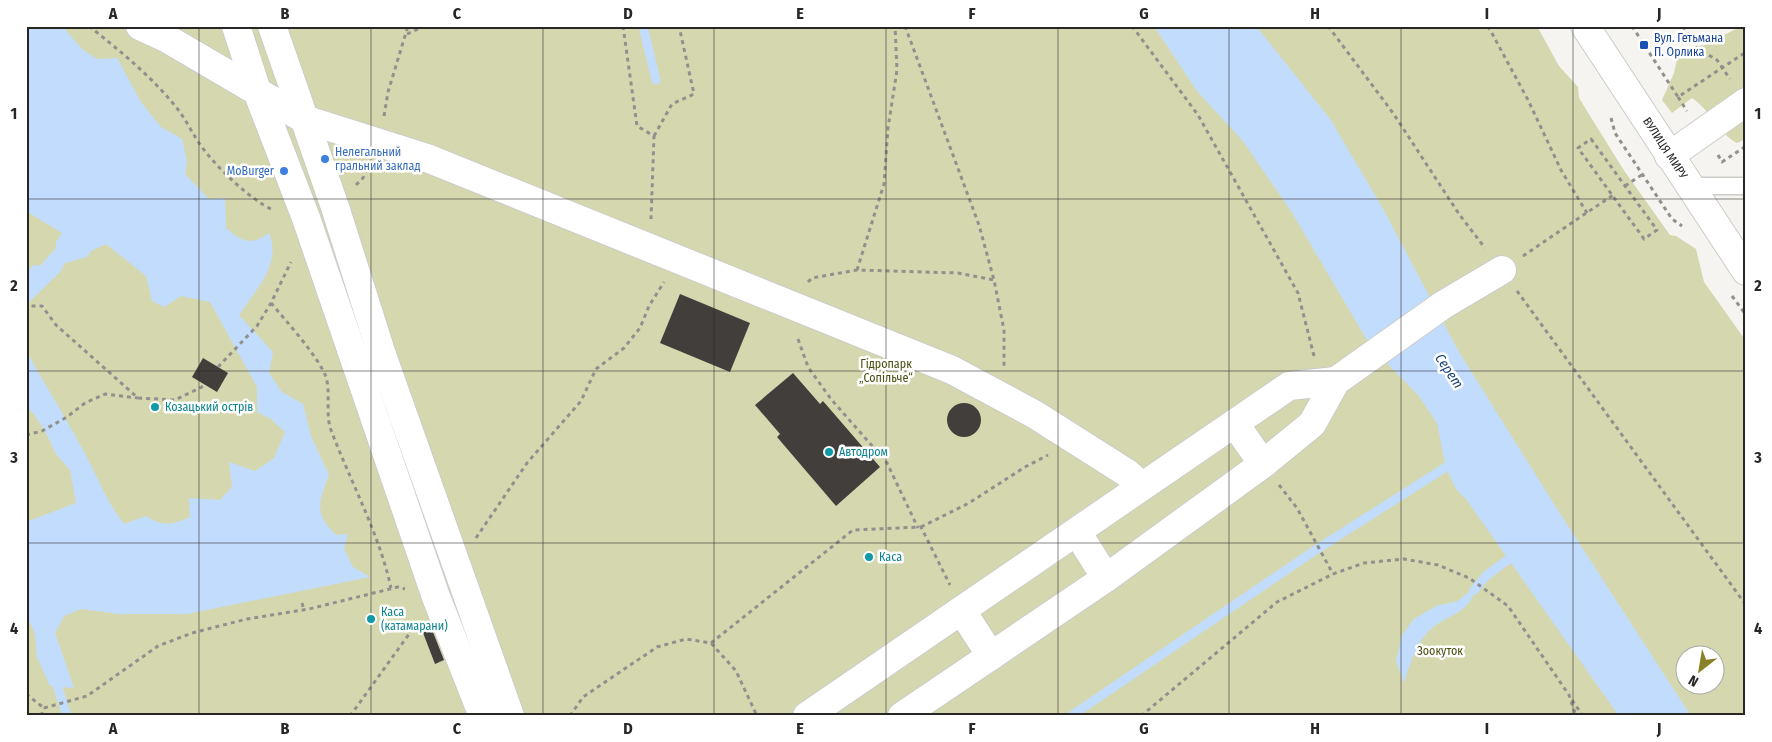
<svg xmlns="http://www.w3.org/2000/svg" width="1772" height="742" viewBox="0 0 1772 742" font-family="'Fira Sans Condensed',sans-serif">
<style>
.green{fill:#d5d8af;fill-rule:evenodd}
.water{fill:#c2dcfe}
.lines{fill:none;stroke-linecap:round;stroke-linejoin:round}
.stream{stroke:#c2dcfe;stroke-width:9}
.building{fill:#423e3c}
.lane-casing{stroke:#ccccc7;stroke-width:19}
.street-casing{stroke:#ccccc7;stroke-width:30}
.secondary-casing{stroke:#ccccc7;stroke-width:30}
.path{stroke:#91908d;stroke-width:3;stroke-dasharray:4 4;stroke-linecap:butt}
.lane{stroke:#fff;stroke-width:16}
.street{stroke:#fff;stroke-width:28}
.secondary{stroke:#fff;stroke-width:28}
.grid{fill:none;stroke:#282726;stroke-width:1;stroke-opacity:0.55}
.transit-dot{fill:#1a4fb4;stroke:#fff;stroke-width:2}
.shop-dot{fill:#3f7fe0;stroke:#fff;stroke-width:2}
.culture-dot{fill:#0f9aa8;stroke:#fff;stroke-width:2}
.labels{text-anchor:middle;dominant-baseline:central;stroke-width:5;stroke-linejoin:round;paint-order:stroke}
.transit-label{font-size:12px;fill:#164399;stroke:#fff;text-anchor:start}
.street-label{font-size:12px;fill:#282726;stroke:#fff}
.shop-label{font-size:12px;fill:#366cbe;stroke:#fff;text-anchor:start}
.park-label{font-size:12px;fill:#4c4e11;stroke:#fff}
.culture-label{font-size:12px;fill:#0d838f;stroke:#fff;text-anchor:start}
.water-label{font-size:14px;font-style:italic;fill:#1a4377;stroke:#fff}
.neatline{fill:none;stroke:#282726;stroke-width:2}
.grid-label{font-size:16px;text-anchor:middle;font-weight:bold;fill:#282726}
</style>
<rect width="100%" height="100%" fill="#f5f4f0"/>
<g class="green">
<path d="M26,26h1511l22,40 19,21 1,11 44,71 47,66 6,1 20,13 8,33 42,59v375h-1720zM1684,654h30v30h-30z"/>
<path d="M1742,26h4v113l-9,4c-19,-10 -26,-32 -45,-45l-20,15 -10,-13 12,-27 5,-23 25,-5z"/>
</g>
<g class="water">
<path d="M26,26h36l20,23 15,10 20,-1 24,44 20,25 21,12 5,22 -2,13 24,25 16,-1 1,30c17,14 24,18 43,5 13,32 -14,57 -30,82l34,37 -4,21 13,19 21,12 8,32 18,39c-10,27 -16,38 7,60l12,-1 -4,15 9,18 17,10 -183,37h-68l-38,-5 -17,7 -9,17 19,55 -24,-2 -13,-29 -2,-23 -9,-20v-92l50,-19 -6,-33 -14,-16 -11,-23 -11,-17 -8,-7v-57c18,34 39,66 57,100 14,25 23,51 41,74l22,-8c17,11 26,9 44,1l-1,-19 31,2 12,-13 -3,-25 26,9 19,-13 11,-26 -14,-13 -14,-7v-25l-47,-85 -29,-6 -17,11 -12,-6 -6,-25 -40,-32 -15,7 -4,6 -22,6 -5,9 -34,33v-31l7,-9 7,1 16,-18v-6l6,-9 -36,-22z"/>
<path d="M1154,26h102l74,93 51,86 78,147 100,160 132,204h-72l-153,-217 -10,-10 -10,-21 -9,-45 -19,-28 -47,-48 -80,-136 -49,-71 -45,-49z"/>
<path d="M1472,589l3,2c-9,24 -26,23 -43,37 -16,14 -22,36 -28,55l-8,-22 6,-26 12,-16 22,-13 22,-5z"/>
</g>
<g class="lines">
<g class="stream">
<path d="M643,26l13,54"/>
<path d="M1474,590l13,-15 30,-22"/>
<path d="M57,685l10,31"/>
<path d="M1071,716l243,-165 140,-89"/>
</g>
</g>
<g class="building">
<path d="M680,294l70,29 -20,49 -70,-29z"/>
<path d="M203,358l25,15 -11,19 -25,-15z"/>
<path d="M793,373l27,31 3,-3 57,66 -44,39 -59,-69 3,-3 -25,-29z"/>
<circle cx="964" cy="420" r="17"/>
<path d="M429,622l15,38 -9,4 -15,-39z"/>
</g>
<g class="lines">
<g class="lane-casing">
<path id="lane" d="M1689,186h57"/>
</g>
<g class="street-casing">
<g id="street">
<path d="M140,26l26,12 138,81 123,39 525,212 82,44 93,59 15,13"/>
<path d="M236,26l21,65 49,127 130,379 47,119"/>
<path d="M272,26l63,181 47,148 128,361"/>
<path d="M1669,156l77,-54"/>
<path d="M1235,424l28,40"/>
<path d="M1077,532l29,46"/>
<path d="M962,611l29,45"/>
<path d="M807,716l482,-330 47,-5"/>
<path d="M902,716l204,-138 157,-114 49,-40 24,-43 107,-76 59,-35"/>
</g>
</g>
<g class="secondary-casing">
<g id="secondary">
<path id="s1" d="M1585,26l161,245"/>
</g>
</g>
<g class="path">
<path d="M89,26c31,25 62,50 87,81 9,11 15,24 23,36 15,22 50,56 74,67"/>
<path d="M623,26l14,100 17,10 -3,83"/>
<path d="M905,26l74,199 15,55 10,50v36"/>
<path d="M1132,26l66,89 100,178 16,63"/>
<path d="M1328,26l65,87 66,101 26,34"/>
<path d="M1488,26l40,74 33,70 26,43"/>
<path d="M1632,26l46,71 68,-45"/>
<path d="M1683,26l14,22 20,12 13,19"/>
<path d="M407,34l18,-8"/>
<path d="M1678,97l9,14"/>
<path d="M384,116l4,-24 20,-66"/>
<path d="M1611,118l4,15 57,86 10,7"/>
<path d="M654,136l18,-32 22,-10 -15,-68"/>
<path d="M1591,139l66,91 -13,9 -66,-91z"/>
<path d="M1718,155l4,7 24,-16"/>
<path d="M356,185l7,-7 5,-11"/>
<path d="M1625,186l18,-12"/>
<path d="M1523,256l90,-61"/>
<path d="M857,270l27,-86 4,-56 9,-58 -2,-44"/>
<path d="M808,282l4,-4 45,-8 101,3 36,7"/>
<path d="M1517,291l229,314"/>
<path d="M1732,296l14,19"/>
<path d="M26,302l2,4h14l14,19 82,73 37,2 31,-15"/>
<path d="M271,303c15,18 47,53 55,74 5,17 -1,37 5,53 20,53 48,103 60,158"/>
<path d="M798,339l10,28 23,32 56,64 31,65"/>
<path d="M218,367l39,-41 14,-23 20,-41"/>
<path d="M26,435l16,-4 25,-14 18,-14 20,-9 33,4"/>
<path d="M1279,485l18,23 36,66"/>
<path d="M921,527l48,-24 56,-36 23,-12"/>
<path d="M476,538l51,-75 54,-62 15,-32 28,-21 16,-20 9,-22 15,-24"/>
<path d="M302,603l2,7"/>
<path d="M711,643l142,-113 68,-3 29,58"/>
<path d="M26,694l18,14"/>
<path d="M1572,700l11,16"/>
<path d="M44,708l43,-12 71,-50 34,-13 55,-14 62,-10 89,-22 7,2"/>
<path d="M41,716l3,-8"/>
<path d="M350,716l67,-93"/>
<path d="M570,716l13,-19 74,-50 29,-8 25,4 25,28 21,45"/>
<path d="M1141,716l136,-114 56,-28 31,-11 40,-4 34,6 31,13 39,28 61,89 7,21"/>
</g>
<use href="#lane" class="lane"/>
<use href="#street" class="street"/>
<use href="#secondary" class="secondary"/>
</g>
<path class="grid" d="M199,26v690M371,26v690M543,26v690M714,26v690M886,26v690M1058,26v690M1229,26v690M1401,26v690M1573,26v690M26,199h1720M26,371h1720M26,543h1720"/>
<rect class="transit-dot" x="1639" y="40" width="10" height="10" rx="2.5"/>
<g class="shop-dot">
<circle cx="325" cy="159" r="5"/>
<circle cx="284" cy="171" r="5"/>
</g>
<g class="culture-dot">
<circle cx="155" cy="407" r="5"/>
<circle cx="829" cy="452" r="5"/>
<circle cx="869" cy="557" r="5"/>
<circle cx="371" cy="619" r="5"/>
</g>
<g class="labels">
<g class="transit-label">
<text x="1654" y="38">Вул. Гетьмана<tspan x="1654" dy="14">П. Орлика</tspan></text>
</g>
<g class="street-label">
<text stroke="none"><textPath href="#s1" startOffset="146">ВУЛИЦЯ МИРУ</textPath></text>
</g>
<g class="shop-label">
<text x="335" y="152">Нелегальний<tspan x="335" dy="14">гральний заклад</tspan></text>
<text x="274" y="171" text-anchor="end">MoBurger</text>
</g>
<g class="park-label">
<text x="886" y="364">Гідропарк<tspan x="886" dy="14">„Сопільче“</tspan></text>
<text x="1440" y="651">Зоокуток</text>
</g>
<g class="culture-label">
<text x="165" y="407">Козацький острів</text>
<text x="839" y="452">Автодром</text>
<text x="879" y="557">Каса</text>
<text x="381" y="612">Каса<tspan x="381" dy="14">(катамарани)</tspan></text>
</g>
<g class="water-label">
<text transform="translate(1449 371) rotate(56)">Серет</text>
</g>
</g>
<rect width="1772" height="742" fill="none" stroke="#ffffff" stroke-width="55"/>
<g transform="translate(1700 670) rotate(211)"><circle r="24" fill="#ffffff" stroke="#a9a9a8"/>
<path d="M0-4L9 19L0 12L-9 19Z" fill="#898128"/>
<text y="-8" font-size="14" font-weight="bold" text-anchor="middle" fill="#282726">N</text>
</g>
<rect x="28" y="28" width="1716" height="686" class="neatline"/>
<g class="grid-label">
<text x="113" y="19">A</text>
<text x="285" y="19">B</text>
<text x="457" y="19">C</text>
<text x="628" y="19">D</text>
<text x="800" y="19">E</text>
<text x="972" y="19">F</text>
<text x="1144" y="19">G</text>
<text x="1315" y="19">H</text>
<text x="1487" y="19">I</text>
<text x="1659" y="19">J</text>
<text x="14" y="119">1</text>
<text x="1758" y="119">1</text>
<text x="14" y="291">2</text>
<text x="1758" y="291">2</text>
<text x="14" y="463">3</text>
<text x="1758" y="463">3</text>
<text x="14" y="634">4</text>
<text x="1758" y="634">4</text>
<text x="113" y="734">A</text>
<text x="285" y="734">B</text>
<text x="457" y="734">C</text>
<text x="628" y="734">D</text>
<text x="800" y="734">E</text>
<text x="972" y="734">F</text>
<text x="1144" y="734">G</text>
<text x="1315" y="734">H</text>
<text x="1487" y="734">I</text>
<text x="1659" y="734">J</text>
</g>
</svg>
